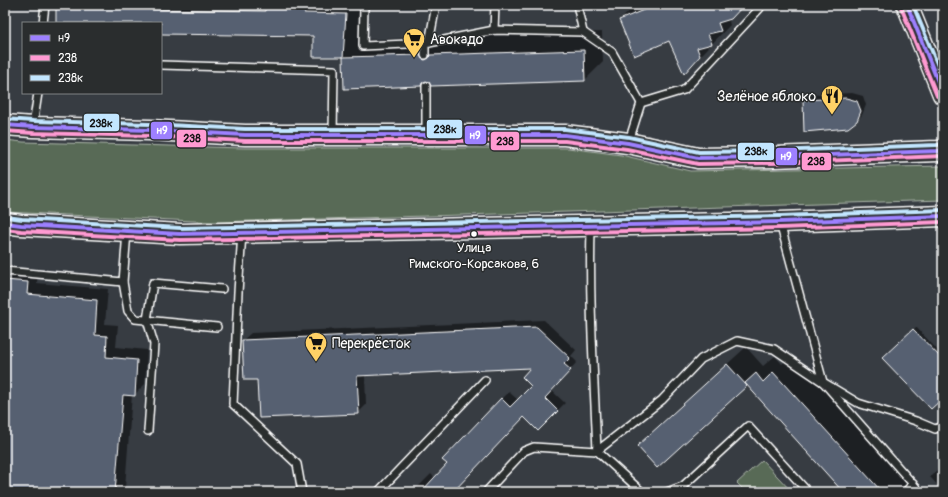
<svg xmlns="http://www.w3.org/2000/svg" width="948" height="497" viewBox="0 0 948 497" font-family="Pangolin,sans-serif">
<style>
.green{fill:#586b56;stroke:#acb5aa}
.shadow{fill:#0007}
.building{fill:#566071;stroke:#fff}
.lines{fill:none;stroke-linecap:round;stroke-linejoin:round}
.lane-casing{stroke:#fff;stroke-width:10}
.secondary-casing{stroke:#fff;stroke-width:23}
.lane{stroke:#2a2d2e;stroke-width:7}
.secondary{stroke:#2a2d2e;stroke-width:20}
.bus-1-casing{stroke:#2a2d2e;stroke-width:7}
.bus-2-casing{stroke:#2a2d2e;stroke-width:7}
.bus-3-casing{stroke:#2a2d2e;stroke-width:7}
.bus-1{stroke:#9d80ff;stroke-width:4}
.bus-2{stroke:#ff9ad2;stroke-width:4}
.bus-3{stroke:#c2e6ff;stroke-width:4}
.bus-dot{fill:#fff;stroke:#2a2d2e;stroke-width:1.5}
.labels{text-anchor:middle;dominant-baseline:central;stroke-width:3;stroke-linejoin:round;paint-order:stroke}
.bus-label{font-size:13px;fill:#fff;stroke:#2a2d2e}
.poi-label{font-size:14px;fill:#fff;stroke:#2a2d2e;text-anchor:start}
.line-badge{stroke:#2a2d2e;stroke-width:1.5}
.badge-label{font-size:11px;text-anchor:middle;font-weight:bold;fill:#fff}
.pale-badge-label{font-size:11px;text-anchor:middle;font-weight:bold;fill:#111}
</style>
<rect width="100%" height="100%" fill="#373c42"/>
<filter id="ink" filterUnits="userSpaceOnUse"><feTurbulence type="fractalNoise" baseFrequency=".025" numOctaves="2"/><feDisplacementMap in="SourceGraphic" scale="8" xChannelSelector="R" yChannelSelector="G"/><feConvolveMatrix kernelMatrix="1 2 1 2 8 2 1 2 1" color-interpolation-filters="sRGB"/></filter>
<g filter="url(#ink)">
<g class="green">
<path d="M5,140l18,2 221,6h324l53,7 69,16 253,-5v34l-375,12 -353,10 -210,-10z"/>
<path d="M762,460l30,32h-46l-9,-9z"/>
</g>
<g class="shadow">
<path d="M57,5h306l-2,35 77,-3 2,4 9,-4 153,-5 1,30 -18,18 -156,1 -3,-1 -5,5 -76,3 -1,-31 -30,-1v-21l-153,-2v-10h-104z"/>
<path d="M636,5h108l-15,16 1,4 -46,48 -15,-33 -49,-20z"/>
<path d="M852,93l11,3 3,9 -4,10 -6,6 -52,-21 6,-5z"/>
<path d="M5,268l33,3 -1,12 71,6 -3,35 13,1 -2,22 31,3 -2,34 -11,11 -2,-1 -7,94 14,4h-134z"/>
<path d="M544,320l32,30 -5,6 6,6 -26,28 14,13 -27,27 -14,-14 -72,76h-39l18,-18 4,4 67,-79 7,-7 9,8 14,-14v-19l-167,8 1,30 -8,8 -100,-34 -15,-39 8,-7z"/>
<path d="M916,327l27,29v41l-59,-39z"/>
<path d="M746,347l17,19 12,-10 7,8 10,-9 125,137h-72l-98,-107 -90,81v-38z"/>
<path d="M943,464v27l-13,-14z"/>
</g>
<g class="building">
<path d="M56,5h84v4l125,2v-6h40l-1,8 42,1 -3,43h-30v-21l-152,-2v-11h-105z"/>
<path d="M656,5h88l-13,14 -13,4 3,8 -13,3 4,10 -15,4 3,8 -16,18 -15,-33 -35,15 -15,-36z"/>
<path d="M584,50l1,31 -154,5 -2,-4 -3,-1 -4,2 -1,3 -77,3 -1,-32 77,-2 2,4 3,1 4,-2 1,-3z"/>
<path d="M846,98l11,3 4,10 -4,10 -9,7 -44,4 -1,-32z"/>
<path d="M5,280l23,2 -1,12 70,6 -2,35 12,1 -1,21 31,3 -2,36 -12,-1 -8,97h-110z"/>
<path d="M537,327l33,31 -6,6 7,6 -26,28 13,13 -20,20 -14,-14 -71,75h-32l26,-28 -5,-4 59,-62 9,9 21,-21 -9,-9 8,-9 -173,8 2,38 -100,4 -2,-38h-13l-2,-40z"/>
<path d="M913,329l30,31v38l-12,11 -49,-51z"/>
<path d="M727,364l20,22 -90,82 -20,-22z"/>
<path d="M773,372l109,120h-39l-98,-109 11,-10 7,9z"/>
</g>
<g class="lines">
<g class="lane-casing">
<g id="lane">
<path d="M364,8l-1,38 66,-3 65,-13 89,2 -6,-27"/>
<path d="M43,23l2,-18"/>
<path d="M494,30l1,-25"/>
<path d="M583,32l29,20 29,51"/>
<path d="M429,43l7,-38"/>
<path d="M425,55v-12"/>
<path d="M161,65l173,5 -1,64"/>
<path d="M426,86v49"/>
<path d="M33,126l5,-33"/>
<path d="M629,141l12,-38 43,-13 76,-82v-3"/>
<path d="M780,223l43,159 97,110"/>
<path d="M591,228c-2,74 3,149 6,223"/>
<path d="M242,233l-4,59 -5,112 64,60 5,28"/>
<path d="M5,271l118,11 4,-50"/>
<path d="M123,282l5,29 7,8 82,8"/>
<path d="M148,431l6,-87 -7,-24 6,-37 69,6"/>
<path d="M597,451l65,-51 39,-41 36,-18 37,8 49,33 35,21 58,18 19,8 8,-3"/>
<path d="M378,492l107,-112"/>
<path d="M486,492l38,-41 10,-4 63,4 45,41"/>
<path d="M667,492l16,-6 65,-60 60,66"/>
<path d="M905,492l8,-8"/>
</g>
</g>
<g class="secondary-casing">
<g id="secondary">
<path d="M907,5l36,89"/>
<path d="M5,125l28,2 117,3 95,5h320l63,8 70,15 75,-1 165,-6 5,-1"/>
<path d="M5,223l16,2 159,9 600,-12 163,-6"/>
</g>
</g>
<use href="#lane" class="lane"/>
<use href="#secondary" class="secondary"/>
<g class="bus-1-casing">
<g id="bus-1">
<path d="M907,5l36,89"/>
<path d="M5,125l28,2 117,3 95,5h320l63,8 70,15 75,-1 165,-6 5,-1"/>
<path d="M5,223l16,2 159,9 600,-12 163,-6"/>
</g>
</g>
<g class="bus-2-casing">
<g id="bus-2">
<path d="M901,7l36,89"/>
<path d="M5,131l28,2 117,3 95,5h320l62,8 71,15 75,-1 170,-7"/>
<path d="M5,229l16,2 159,9 600,-12 163,-6"/>
</g>
</g>
<g class="bus-3-casing">
<g id="bus-3">
<path d="M913,5l30,73"/>
<path d="M5,119l28,2 117,3 95,5h320l64,8 70,15 74,-1 164,-6 5,-1"/>
<path d="M6,217l16,2 158,9 600,-12 163,-6"/>
</g>
</g>
<use href="#bus-1" class="bus-1"/>
<use href="#bus-2" class="bus-2"/>
<use href="#bus-3" class="bus-3"/>
</g>
</g>
<defs>
<g id="supermarket-pin" transform="scale(1.15)"><path d="M0 17L-7.5 6A9.5 9.5 0 1 1 7.5 6Z" fill="#ffd166" stroke="#2a2d2e"/><path d="M-6-5.5h2.5l.6 2H6L4.5 2H-2.5L-4.4-4H-6ZM-1.5 3.2a1.3 1.3 0 1 0 .1 0ZM3 3.2a1.3 1.3 0 1 0 .1 0Z" fill="#111"/></g>
<g id="restaurant-pin" transform="scale(1.15)"><path d="M0 17L-7.5 6A9.5 9.5 0 1 1 7.5 6Z" fill="#ffd166" stroke="#2a2d2e"/><path d="M-5-6h1v4h1v-4h1v4h1v-4h1v5L-1.5 .5V6h-2V.5L-5-1ZM5-6V6H3V1.5H1.5Q1.5-4 5-6Z" fill="#111"/></g>
</defs>
<g fill-rule="evenodd">
<use href="#supermarket-pin" x="414" y="39"/>
<use href="#restaurant-pin" x="832" y="96"/>
<use href="#supermarket-pin" x="316" y="343"/>
</g>
<circle class="bus-dot" cx="474" cy="234" r="3.5"/>
<g class="labels">
<g class="bus-label">
<text x="474" y="248">Улица<tspan x="474" dy="16">Римского-Корсакова, 6</tspan></text>
</g>
<g class="poi-label">
<text x="430" y="39">Авокадо</text>
<text x="816" y="96" text-anchor="end">Зелёное яблоко</text>
<text x="332" y="343">Перекрёсток</text>
</g>
</g>
<g class="line-badge">
<rect x="83" y="113" width="37" height="19" rx="4" fill="#c2e6ff"/>
<rect x="426" y="119" width="37" height="20" rx="4" fill="#c2e6ff"/>
<rect x="150" y="121" width="23" height="19" rx="4" fill="#9d80ff"/>
<rect x="464" y="125" width="23" height="20" rx="4" fill="#9d80ff"/>
<rect x="176" y="129" width="31" height="19" rx="4" fill="#ff9ad2"/>
<rect x="490" y="131" width="30" height="20" rx="4" fill="#ff9ad2"/>
<rect x="737" y="142" width="38" height="19" rx="4" fill="#c2e6ff"/>
<rect x="775" y="147" width="23" height="19" rx="4" fill="#9d80ff"/>
<rect x="801" y="152" width="31" height="19" rx="4" fill="#ff9ad2"/>
</g>
<g class="badge-label">
<text x="162" y="134">н9</text>
<text x="475" y="139">н9</text>
<text x="786" y="160">н9</text>
</g>
<g class="pale-badge-label">
<text x="101" y="127">238к</text>
<text x="445" y="133">238к</text>
<text x="192" y="142">238</text>
<text x="505" y="145">238</text>
<text x="756" y="155">238к</text>
<text x="816" y="165">238</text>
</g>
<rect width="948" height="497" fill="none" stroke="#2a2d2e" stroke-width="20"/>
<rect x="10" y="10" width="928" height="477" fill="none" stroke="#fff" stroke-width="1.5" filter="url(#ink)"/>
<rect x="22" y="22" width="140" height="72" fill="#2a2d2e" stroke="#7f8182"/>
<rect x="30" y="35" width="20" height="6" fill="#9d80ff" stroke="#7f8182"/>
<text x="58" y="42" font-size="12" fill="#ffffff">н9</text>
<rect x="30" y="55" width="20" height="6" fill="#ff9ad2" stroke="#7f8182"/>
<text x="58" y="62" font-size="12" fill="#ffffff">238</text>
<rect x="30" y="75" width="20" height="6" fill="#c2e6ff" stroke="#7f8182"/>
<text x="58" y="82" font-size="12" fill="#ffffff">238к</text>
</svg>
